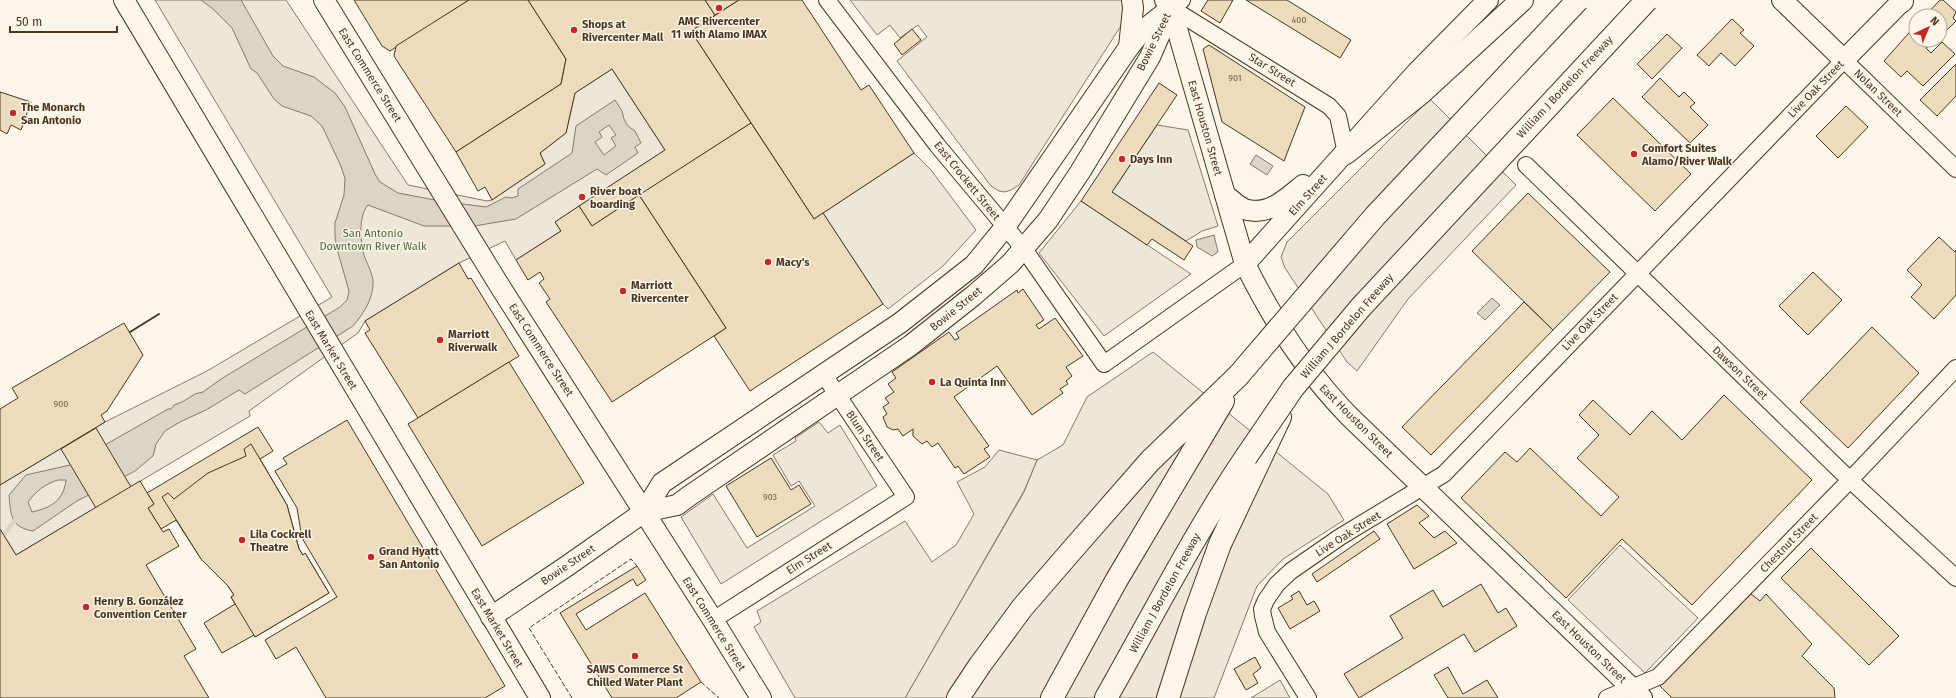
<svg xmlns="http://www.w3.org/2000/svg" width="1956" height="698" viewBox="0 0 1956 698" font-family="'Fira Sans',sans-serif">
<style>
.green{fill:#ede6d9;stroke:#887966}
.parking{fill:#ede7d9;stroke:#887966}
.water{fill:#dcd4c6;stroke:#887966;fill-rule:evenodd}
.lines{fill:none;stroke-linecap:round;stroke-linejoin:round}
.stream{stroke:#dcd4c6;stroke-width:4.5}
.building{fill:#ecdcbc;stroke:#4a3520}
.minor-casing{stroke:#4a3520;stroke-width:18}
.major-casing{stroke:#4a3520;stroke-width:22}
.highway-casing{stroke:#4a3520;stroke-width:24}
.minor{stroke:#fbf6e9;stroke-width:16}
.major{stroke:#fbf6e9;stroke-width:20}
.highway{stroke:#fbf6e9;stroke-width:22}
.highway-bridge-casing{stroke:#4a3520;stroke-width:24;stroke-linecap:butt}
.highway-bridge{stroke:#fbf6e9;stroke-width:22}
.fence{stroke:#4a3520;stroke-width:1;stroke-dasharray:5 2;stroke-linecap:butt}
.wall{stroke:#4a3520;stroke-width:2}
.poi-dot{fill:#c62828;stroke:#fbf6e9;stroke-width:1.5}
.labels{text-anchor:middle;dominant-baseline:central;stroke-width:3;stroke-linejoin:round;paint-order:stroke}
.number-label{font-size:9px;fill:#725f47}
.poi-label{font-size:11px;font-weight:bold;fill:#4a3520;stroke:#fbf6e9;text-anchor:start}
.street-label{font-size:11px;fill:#4a3520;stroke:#fbf6e9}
.park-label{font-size:11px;fill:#436837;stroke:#fbf6e9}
</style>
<rect width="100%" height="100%" fill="#fbf6e9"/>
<g class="green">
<path d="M155,0h131l122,185 79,16 5,-1 53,-36 -5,-11 26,-20 9,-40 37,-24 53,81 -110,72 6,9 -45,29 -11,-19 -46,22 -94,58 -7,12 -109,78 1,5 -234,139 -16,-26v-44l105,-63 102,-51 125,-74z"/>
<path d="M1153,352l175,142 16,26 -61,39 -26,27 -43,112h-309l119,-206 13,-32 26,-15 24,-48z"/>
</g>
<g class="parking">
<path d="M850,0h276l-2,21 -105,164 -8,5 -6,2 -6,-1 -8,-5 -94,-125 30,-24 -9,-12 -18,13 -10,-13 -13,10z"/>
<path d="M1430,99l86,86 -108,114 -51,72 -10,-9 -62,-94 -4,-11 6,-15z"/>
<path d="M1157,125l31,5 30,96 -16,5 -16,10 -74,-49z"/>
<path d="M914,153l17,17 45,60 -33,36 -55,43 -5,-5 -60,-91z"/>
<path d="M1081,201l110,73 -87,62 -65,-83z"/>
<path d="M819,422l9,11 12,-8 37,61 -156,98 -40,-67 32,-23 34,54 68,-42 -16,-25 -8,5 -18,-31 23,-14 -1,-3z"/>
<path d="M999,450l38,10 -13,31 -119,207h-110l-41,-71 7,-5 -4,-11 148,-90 27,41 24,-17 18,-31 -17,-32 28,-15z"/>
<path d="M1620,545l78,73 -53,55 -77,-73z"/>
<path d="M1280,680l10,18h-39z"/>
</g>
<g class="water">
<path d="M201,0h40l32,56 10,10 31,11 21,16 10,14 30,67 5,8 18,11 42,8 46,6 20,-10 6,1 6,-2v-7l54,-36 4,-27 39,-26 7,11 2,8 4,7 7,5 6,12 -6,4 3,6 -32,22 -9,-6 -81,50 -42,7h-50l-56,-21c-10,11 -8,39 -3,53 3,8 9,18 8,27 -1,16 -10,29 -20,41l-108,68 -6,-4 -33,20 -26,12 -15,9 -9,13 -3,12 -18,15 -58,30 -44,30c-23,-4 -22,-16 -24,-36l17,-20 44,-10 98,-56h3l3,-4 8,-3 13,-8 8,-2 18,-13 119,-72 7,-7 2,-9 -12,-42 -2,-12v-14l9,-28 1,-17 -5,-14 -18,-38 -11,-10 -29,-10 -8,-7 -17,-26 -6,-4 -19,-41 -19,-19zM609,125l7,10 -5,3 5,8 -12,9 -9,-13 7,-5 -3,-5zM58,480h8c-2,20 -15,28 -34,32l-4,-10c8,-11 17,-18 30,-22z"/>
<path d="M1256,155l17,11 -6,9 -17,-11z"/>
<path d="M1214,235l4,17 -6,4 -15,-9 -1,-7z"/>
<path d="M1492,298l8,7 -15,15 -8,-7z"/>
</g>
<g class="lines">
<path class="stream" d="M4,535l10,-14 4,-2"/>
</g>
<g class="building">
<path d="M354,0h115l-79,51 -8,-5z"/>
<path d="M469,0h59l38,59 -5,25 -105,68 -62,-96 2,-10z"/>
<path d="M528,0h177l10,15 -24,16 60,92 -159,103 -13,-20 86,-56 -53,-81 -37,24 -9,40 -26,20 5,11 -53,36 -7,-13 -7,4 -22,-39 105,-68 5,-25z"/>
<path d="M705,0h34l-24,15z"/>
<path d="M739,0h63l59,90 8,-5 45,68 -100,66 -123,-188z"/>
<path d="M1208,0h25l-13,23 -19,-12z"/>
<path d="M1246,0h41l64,40 -11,18z"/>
<path d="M1940,0h3l13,12 -3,6 3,3 -16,16v-21h-15z"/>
<path d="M1732,19l12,11 -4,3 14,13 -19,20 -14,-13 -12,13 -12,-11z"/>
<path d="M1916,25v15h21l-11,8 5,5 11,-11 13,12 -32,32 -16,-15 -6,6 -17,-16z"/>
<path d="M912,29l9,11 -19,15 -8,-11z"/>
<path d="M1667,34l15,14 -30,31 -15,-15z"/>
<path d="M1209,45l96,62 -21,54 -62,-39 -19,-73z"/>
<path d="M1956,64v32l-19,20 -17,-16z"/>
<path d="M1660,78l19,19 5,-5 11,11 -5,4 18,18 -18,18 -48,-46z"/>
<path d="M1159,83l18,12 -65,97 81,54 -9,14 -32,-21 -5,6 -66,-44z"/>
<path d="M0,92l31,10 -10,28 -10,-5 -4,9 -7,-4z"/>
<path d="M1613,98l78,76 -36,37 -78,-76z"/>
<path d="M1846,106l22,21 -30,31 -22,-22z"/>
<path d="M751,123l63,96 9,-6 60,91 -133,87 -36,-55 12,-8 -87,-133z"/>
<path d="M1528,193l82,79 -57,58 -81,-79z"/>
<path d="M639,195l87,133 -114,74 -66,-100 4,-3 -11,-16 5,-4 -4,-7 -12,8 -12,-20 45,-29 -6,-9 24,-16 13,20z"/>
<path d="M1939,237l16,15 1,-2v45l-22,24 -23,-22 11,-12 -15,-15z"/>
<path d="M459,263l9,16 3,-1 48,78 -101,62 -53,-85 5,-3 -5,-9z"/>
<path d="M1813,272l29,28 -34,35 -29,-29z"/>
<path d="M1023,289l21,31 -8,5 3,4 16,-11 28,38 -17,11 6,9 -6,5 2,3 -8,5 3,4 -31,22 -35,-49 -43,31 35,49 -5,3 6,8 -26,17 -6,-8 -3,2 -17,-25 -6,4 -5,-6 -5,3 -9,-8v-7l-10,7 -5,-7 -5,1 -6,-3 -4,-10 4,-3 -4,-7 6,-4 -4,-5 9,-6 -6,-8 8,-6 -4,-6 57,-40 6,8 4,-2 -3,-5 61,-43 1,3z"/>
<path d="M1524,302l29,28 -122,125 -29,-28z"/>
<path d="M124,323l19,32 -36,56 -6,4 4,7 -105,63v-76l18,-11 -6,-10z"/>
<path d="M1872,327l47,46 -71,75 -48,-46z"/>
<path d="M509,362l75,121 -102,63 -74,-122z"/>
<path d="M1724,395l88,85 -120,125 -70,-66 -56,59 -105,-100 44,-46 12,10 13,-14 71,68 18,-19 -42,-39 22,-23 -20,-20 14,-15 37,35 22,-24 30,29z"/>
<path d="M347,420l158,266 -20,12h-159l-30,-51 -20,12 -11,-19 72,-43 -35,-59 -5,-30 -22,-37 12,-7 -4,-6z"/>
<path d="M258,427l15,24 -13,8 27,46 12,44 4,6 2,-2 24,40 -74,44 -1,-2 -32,18 -18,-30 31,-19 -4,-7 3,-2 -6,-9 -27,-27 -25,-39 -15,9 -13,-21 6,-4 -7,-11z"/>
<path d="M96,428l35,59 -35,21 -35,-59z"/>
<path d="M251,444l36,61 12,44 4,6 2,-2 24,40 -74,44 -24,-40 3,-2 -6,-9 -27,-27 -39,-62 6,-4 6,6 34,-26 38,-17 -2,-7z"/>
<path d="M771,458l20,32 8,-5 12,19 -54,33 -31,-51z"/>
<path d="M140,481l14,23 -6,4 15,24 6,-3 10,17 -33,19 50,84 -12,7 25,42h-209v-169l16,26z"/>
<path d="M1417,505l12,11 -10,7 15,15 11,-7 12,12 -43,26 -27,-45z"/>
<path d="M1374,531l6,8 -63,43 -5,-8z"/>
<path d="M1811,548l88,88 -30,29 -88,-87z"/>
<path d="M637,566l9,14 -9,6 -4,-7 -57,35 10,16 59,-37 56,89 -25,16h-64l-52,-85z"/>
<path d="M1481,584l17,29 8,-5 11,18 -42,26 -11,-18 -105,64 -15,-24 59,-36 -13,-22 43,-26 10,17z"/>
<path d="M1299,591l8,14 7,-4 6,10 -30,18 -12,-21 15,-9 -2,-3z"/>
<path d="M1751,594l9,7 6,-7 46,50 -10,12 32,32 1,10h-163l-12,-12z"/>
<path d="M1255,657l6,11 -8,6 5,9 -12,7 -12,-21z"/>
<path d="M1448,667l15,27 24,-14 11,18h-50l-14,-23z"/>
</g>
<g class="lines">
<g class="minor-casing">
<g id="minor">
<path d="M827,0l110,145 87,104 80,115 141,-100"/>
<path d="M1182,0l-11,8 158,98 9,10 8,37"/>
<path d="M1526,165l324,315 106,98"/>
<path d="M713,620l193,-123 -82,-122"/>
<path d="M1308,698l-41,-66 -4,-16 -1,-7 4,-9 11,-16 14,-13 49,-34 104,-63 400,-414 112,109"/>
<path d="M1607,698l51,-21 192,-197 106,-112"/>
</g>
</g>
<g class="major-casing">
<g id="major">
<path d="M124,0l416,698"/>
<path d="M324,0l177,288 212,332 48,78"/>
<path d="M1165,0l6,8 74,256c28,56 60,107 105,153l292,281"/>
<path d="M1782,0l62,60 58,-59"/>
<path d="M1129,47l4,-39 -1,-8"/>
<path d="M1225,195c6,4 15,14 23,15 22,5 39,-12 55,-25"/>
<path d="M1245,264l172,-192 71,-72"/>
<path d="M644,512l33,-7 12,-9 222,-151 62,-49 37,-32 38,-44 32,-48 70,-115 20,-46"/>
<path d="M491,617l76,-51 77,-54 18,-29 238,-160 74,-58 31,-38 124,-180 13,-16 29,-23"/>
</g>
</g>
<g class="highway-casing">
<g id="highway">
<path d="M1902,1v-1"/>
<path d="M1346,153l75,-60 101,-93"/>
<path d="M958,698l22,-33 42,-57 51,-59 77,-88 88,-85"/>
<path d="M1052,698l64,-117 107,-180"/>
<path d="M1106,698c46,-81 88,-164 140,-241"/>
<path d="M1168,698l27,-85 25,-69 60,-127"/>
</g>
</g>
<use href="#minor" class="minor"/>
<use href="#major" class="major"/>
<use href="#highway" class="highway"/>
<g class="highway-bridge-casing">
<g id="highway-bridge">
<path d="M1238,376l137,-160 203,-216"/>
<path d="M1246,457l47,-69 68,-81 286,-307"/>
</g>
</g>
<use href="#highway-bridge" class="highway-bridge"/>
<g class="fence">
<path d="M701,682l18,16"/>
<path d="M572,698l-43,-70 102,-69 6,7"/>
</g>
<path class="wall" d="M130,332l29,-18"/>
</g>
<g class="poi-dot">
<circle cx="719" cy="8" r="4"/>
<circle cx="574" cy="30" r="4"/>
<circle cx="13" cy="113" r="4"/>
<circle cx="1634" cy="154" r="4"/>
<circle cx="1122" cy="159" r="4"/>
<circle cx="582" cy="197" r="4"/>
<circle cx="768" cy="262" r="4"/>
<circle cx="623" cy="291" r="4"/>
<circle cx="440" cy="340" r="4"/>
<circle cx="932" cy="382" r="4"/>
<circle cx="242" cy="540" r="4"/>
<circle cx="371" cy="557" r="4"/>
<circle cx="86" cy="607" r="4"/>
<circle cx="635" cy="656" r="4"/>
</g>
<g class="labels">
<g class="number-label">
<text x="1299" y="20">400</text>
<text x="1235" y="78">901</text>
<text x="61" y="404">900</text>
<text x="770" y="497">903</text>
</g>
<g class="poi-label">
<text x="719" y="21" text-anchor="middle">AMC Rivercenter<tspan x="719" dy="13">11 with Alamo IMAX</tspan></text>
<text x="582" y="24">Shops at<tspan x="582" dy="13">Rivercenter Mall</tspan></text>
<text x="21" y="107">The Monarch<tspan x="21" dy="13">San Antonio</tspan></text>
<text x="1642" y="148">Comfort Suites<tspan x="1642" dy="13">Alamo/River Walk</tspan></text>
<text x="1130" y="159">Days Inn</text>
<text x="590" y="191">River boat<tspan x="590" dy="13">boarding</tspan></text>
<text x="776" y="262">Macy's</text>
<text x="631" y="285">Marriott<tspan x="631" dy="13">Rivercenter</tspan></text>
<text x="448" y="334">Marriott<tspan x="448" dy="13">Riverwalk</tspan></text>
<text x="940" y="382">La Quinta Inn</text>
<text x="250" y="534">Lila Cockrell<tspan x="250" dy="13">Theatre</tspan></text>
<text x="379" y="551">Grand Hyatt<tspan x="379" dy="13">San Antonio</tspan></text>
<text x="94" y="601">Henry B. González<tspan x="94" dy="13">Convention Center</tspan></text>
<text x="635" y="669" text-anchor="middle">SAWS Commerce St<tspan x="635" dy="13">Chilled Water Plant</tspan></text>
</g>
<g class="street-label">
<text transform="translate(1154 42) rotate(-64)">Bowie Street</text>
<text transform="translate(1272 70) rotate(32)">Star Street</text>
<text transform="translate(370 75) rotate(58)">East Commerce Street</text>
<text transform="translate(1565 87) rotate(-47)">William J Bordelon Freeway</text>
<text transform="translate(1816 89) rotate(-46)">Live Oak Street</text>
<text transform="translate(1878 93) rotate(44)">Nolan Street</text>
<text transform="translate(1205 128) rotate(74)">East Houston Street</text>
<text transform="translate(967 181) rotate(51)">East Crockett Street</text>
<text transform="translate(1308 195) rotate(-48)">Elm Street</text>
<text transform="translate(956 309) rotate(-39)">Bowie Street</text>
<text transform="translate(1590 322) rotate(-46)">Live Oak Street</text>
<text transform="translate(1347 326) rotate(-49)">William J Bordelon Freeway</text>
<text transform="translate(331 350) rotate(59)">East Market Street</text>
<text transform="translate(541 350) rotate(57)">East Commerce Street</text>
<text transform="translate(1740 373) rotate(44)">Dawson Street</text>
<text transform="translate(1356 421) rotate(45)">East Houston Street</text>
<text transform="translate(865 436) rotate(56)">Blum Street</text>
<text transform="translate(1348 534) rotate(-32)">Live Oak Street</text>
<text transform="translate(1789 543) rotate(-46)">Chestnut Street</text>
<text transform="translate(809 558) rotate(-32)">Elm Street</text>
<text transform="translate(568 565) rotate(-34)">Bowie Street</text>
<text transform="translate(1165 593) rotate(-61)">William J Bordelon Freeway</text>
<text transform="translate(714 624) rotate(58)">East Commerce Street</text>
<text transform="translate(497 628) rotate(59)">East Market Street</text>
<text transform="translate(1589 647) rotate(44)">East Houston Street</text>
</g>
<g class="park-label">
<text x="373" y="233">San Antonio<tspan x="373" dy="13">Downtown River Walk</tspan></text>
</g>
</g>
<g transform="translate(1928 28) rotate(44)"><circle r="19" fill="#fbf6e9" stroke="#b4a999"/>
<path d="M0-3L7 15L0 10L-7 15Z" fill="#c62828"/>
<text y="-6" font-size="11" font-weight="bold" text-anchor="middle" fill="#4a3520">N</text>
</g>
<path d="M10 26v6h107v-6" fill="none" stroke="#4a3520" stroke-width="2"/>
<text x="16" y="26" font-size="12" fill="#4a3520" stroke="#fbf6e9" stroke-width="3" paint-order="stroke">50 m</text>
</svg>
